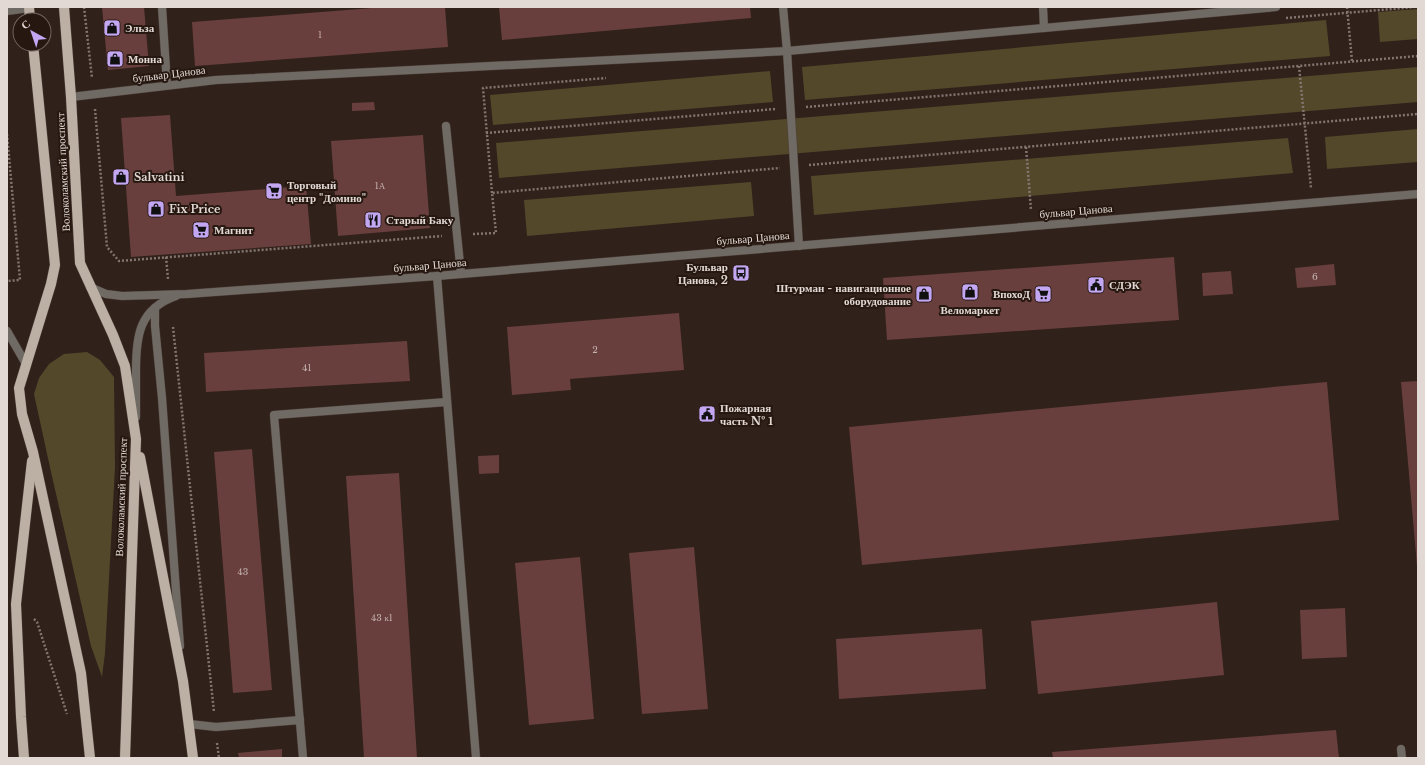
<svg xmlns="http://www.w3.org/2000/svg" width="1425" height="765" viewBox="0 0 1425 765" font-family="'Libre Baskerville',serif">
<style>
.green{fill:#54482a}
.building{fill:#683f3c}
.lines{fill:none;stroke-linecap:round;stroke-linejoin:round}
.service-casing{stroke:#4c3e38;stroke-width:9}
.minor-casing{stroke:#4c3e38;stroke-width:9}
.tertiary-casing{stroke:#4c3e38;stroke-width:9}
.primary-casing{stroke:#4c3e38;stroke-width:11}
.path{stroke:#837671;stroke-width:2.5;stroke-dasharray:2 2;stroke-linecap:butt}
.service{stroke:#706a65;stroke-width:8}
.minor{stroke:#706a65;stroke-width:8}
.tertiary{stroke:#706a65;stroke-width:8}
.primary{stroke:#bcb0a4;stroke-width:10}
.labels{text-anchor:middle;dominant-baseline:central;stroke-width:4;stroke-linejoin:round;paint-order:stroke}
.number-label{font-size:9px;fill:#c4b2ae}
.poi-label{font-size:11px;font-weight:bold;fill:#e2d8d4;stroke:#261811;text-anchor:start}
.street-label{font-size:11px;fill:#e2d8d4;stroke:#261811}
</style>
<rect width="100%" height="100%" fill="#30211a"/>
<g class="green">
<path d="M1418,9v30l-38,3 -2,-30z"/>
<path d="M1326,20l4,36 -525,44 -3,-33z"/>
<path d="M1418,67v35l-919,76 -3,-35z"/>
<path d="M770,71l3,31 -280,23 -3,-30z"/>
<path d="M1418,129v33l-91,7 -2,-32z"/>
<path d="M1288,138l5,35 -479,42 -3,-39z"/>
<path d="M751,182l3,34 -227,20 -3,-36z"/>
<path d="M87,352l13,8 14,17 1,90 -10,186 -3,24 -11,-31 -40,-174 -17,-78 5,-16 10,-14 15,-10z"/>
</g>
<g class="building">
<path d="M102,7h42l5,59 -41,4z"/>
<path d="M385,7h60l3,40 -253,19 -3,-44z"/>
<path d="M499,7h251l1,11 -249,22z"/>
<path d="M374,102l1,8 -23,1v-8z"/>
<path d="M170,115l6,81 130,-10 5,58 -180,13 -10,-139z"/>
<path d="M423,135l7,93 -92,8 -7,-95z"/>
<path d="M1174,257l5,63 -292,20 -4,-62z"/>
<path d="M1334,264l2,21 -39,3 -2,-20z"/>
<path d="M1231,271l2,23 -30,2 -1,-23z"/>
<path d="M679,313l5,57 -114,9 1,11 -59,5 -5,-68z"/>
<path d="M407,341l3,40 -204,11 -2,-39z"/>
<path d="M1418,381v185h-1l-16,-184z"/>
<path d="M1327,382l12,138 -477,45 -13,-138z"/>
<path d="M252,449l20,241 -39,3 -19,-241z"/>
<path d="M499,455v18l-20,1 -1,-18z"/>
<path d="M399,473l18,285h-53l-18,-282z"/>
<path d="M694,547l14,162 -66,5 -13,-161z"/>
<path d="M580,557l14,162 -65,6 -14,-162z"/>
<path d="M1217,602l7,73 -186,19 -7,-73z"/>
<path d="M1345,608l2,49 -45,2 -2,-49z"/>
<path d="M982,629l4,60 -147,10 -3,-60z"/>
<path d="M1336,730l3,28h-286l-1,-6z"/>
<path d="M282,749v9h-43l-1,-5z"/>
</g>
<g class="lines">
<g class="service-casing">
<g id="service">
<path d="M162,7l5,78"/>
<path d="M783,7l4,44"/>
<path d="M1043,7l1,21"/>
<path d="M7,11l22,-3"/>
<path d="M446,126l15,148"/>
<path d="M437,276l39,482"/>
<path d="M189,724l27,3 84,-7"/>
<path d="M1401,749l1,9"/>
<path d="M303,758l-29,-343 173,-13"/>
</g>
</g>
<g class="minor-casing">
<g id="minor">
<path d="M787,51l12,195"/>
<path d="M71,97l145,-17 571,-29 489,-44"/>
<path d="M7,331l19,33"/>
</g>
</g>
<g class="tertiary-casing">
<g id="tertiary">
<path d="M90,287l16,7 16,2 65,-2 250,-18 981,-82"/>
<path d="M155,308v18l7,72 18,248"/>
<path d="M136,417c0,-16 0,-31 0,-47 0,-34 3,-61 40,-74"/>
</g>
</g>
<g class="primary-casing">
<g id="primary">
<path d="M29,7l1,13"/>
<path d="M64,7l7,90 9,166 33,72 12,31 11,73 -11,319"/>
<path d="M33,44l22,221 -4,19 -32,104 3,26 11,38 48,221 9,85"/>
<path d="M140,457l43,224 10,77"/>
<path d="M24,758l-3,-41 -5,-113 16,-143"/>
</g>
</g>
<g class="path">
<path d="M84,7l8,71"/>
<path d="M1347,7l5,54"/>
<path d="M1286,18l129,-11"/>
<path d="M1299,66l12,122"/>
<path d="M806,107l612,-51"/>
<path d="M95,109l12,138 12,14 323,-25"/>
<path d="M486,133l289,-24"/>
<path d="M7,134l13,146 -13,1"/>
<path d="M1026,147l5,63"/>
<path d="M809,165l609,-51"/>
<path d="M492,193l-9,-105 123,-10"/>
<path d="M473,234l23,-1 -4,-40 288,-25"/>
<path d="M166,257l2,22"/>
<path d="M173,327l41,385"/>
<path d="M34,619l3,3 30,92"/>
<path d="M217,743l2,15"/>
</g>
<use href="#service" class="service"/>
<use href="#minor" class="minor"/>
<use href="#tertiary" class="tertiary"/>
<use href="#primary" class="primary"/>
</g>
<defs>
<g id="shop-square" transform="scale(0.9)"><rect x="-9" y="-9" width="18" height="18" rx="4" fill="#c3a7f2" stroke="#261811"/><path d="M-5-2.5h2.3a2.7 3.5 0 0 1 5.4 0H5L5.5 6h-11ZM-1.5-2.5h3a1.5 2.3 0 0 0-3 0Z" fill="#111"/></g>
<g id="supermarket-square" transform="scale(0.9)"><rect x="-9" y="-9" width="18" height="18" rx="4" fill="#c3a7f2" stroke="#261811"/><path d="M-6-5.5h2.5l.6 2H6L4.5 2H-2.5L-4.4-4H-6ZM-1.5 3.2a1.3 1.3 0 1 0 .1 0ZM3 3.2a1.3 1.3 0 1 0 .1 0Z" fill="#111"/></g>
<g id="restaurant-square" transform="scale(0.9)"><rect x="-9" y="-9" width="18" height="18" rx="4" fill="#c3a7f2" stroke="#261811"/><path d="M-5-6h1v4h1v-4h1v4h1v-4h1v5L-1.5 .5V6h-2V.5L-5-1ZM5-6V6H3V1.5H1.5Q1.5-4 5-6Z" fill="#111"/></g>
<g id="bus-square" transform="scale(0.9)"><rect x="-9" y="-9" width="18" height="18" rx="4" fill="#c3a7f2" stroke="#261811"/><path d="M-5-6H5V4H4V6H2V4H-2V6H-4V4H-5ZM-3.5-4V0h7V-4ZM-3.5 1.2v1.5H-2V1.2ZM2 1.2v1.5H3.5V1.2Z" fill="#111"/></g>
<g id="civic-square" transform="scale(0.9)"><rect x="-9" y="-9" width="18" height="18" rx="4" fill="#c3a7f2" stroke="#261811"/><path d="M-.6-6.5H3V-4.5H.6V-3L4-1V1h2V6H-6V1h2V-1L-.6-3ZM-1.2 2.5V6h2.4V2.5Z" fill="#111"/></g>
</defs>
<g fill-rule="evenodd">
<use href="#shop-square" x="112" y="28"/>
<use href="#shop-square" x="115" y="59"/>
<use href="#shop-square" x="121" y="177"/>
<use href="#supermarket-square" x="274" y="191"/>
<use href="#shop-square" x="156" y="209"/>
<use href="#restaurant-square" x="373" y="220"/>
<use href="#supermarket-square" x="201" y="230"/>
<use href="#bus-square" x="741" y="273"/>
<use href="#civic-square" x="1096" y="285"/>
<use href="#shop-square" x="970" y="292"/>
<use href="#shop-square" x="924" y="294"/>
<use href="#supermarket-square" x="1043" y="294"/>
<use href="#civic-square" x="707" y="414"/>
</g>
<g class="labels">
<g class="number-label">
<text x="320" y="34">1</text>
<text x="380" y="185">1А</text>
<text x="1315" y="276">6</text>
<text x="595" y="349">2</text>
<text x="307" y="367">41</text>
<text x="243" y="571">43</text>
<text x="382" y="617">43 к1</text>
</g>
<g class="poi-label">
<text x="125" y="28">Эльза</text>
<text x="128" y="59">Монна</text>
<text x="134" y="177">Salvatini</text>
<text x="287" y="185">Торговый<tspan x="287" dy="13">центр "Домино"</tspan></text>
<text x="169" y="209">Fix Price</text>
<text x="386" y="220">Старый Баку</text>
<text x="214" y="230">Магнит</text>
<text x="728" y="267" text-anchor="end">Бульвар<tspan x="728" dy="13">Цанова, 2</tspan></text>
<text x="1109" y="285">СДЭК</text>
<text x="911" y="288" text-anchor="end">Штурман - навигационное<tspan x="911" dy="13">оборудование</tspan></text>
<text x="1030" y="294" text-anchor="end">ВпохоД</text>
<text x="970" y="310" text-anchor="middle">Веломаркет</text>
<text x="720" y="408">Пожарная<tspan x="720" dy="13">часть № 1</tspan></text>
</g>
<g class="street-label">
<text transform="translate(169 74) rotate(-7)">бульвар Цанова</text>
<text transform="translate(63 172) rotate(-93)">Волоколамский проспект</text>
<text transform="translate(1076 211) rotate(-5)">бульвар Цанова</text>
<text transform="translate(753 238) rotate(-5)">бульвар Цанова</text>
<text transform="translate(430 265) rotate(-5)">бульвар Цанова</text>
<text transform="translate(121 497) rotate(-88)">Волоколамский проспект</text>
</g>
</g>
<rect width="1425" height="765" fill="none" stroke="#e2d8d4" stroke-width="16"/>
<g transform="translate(32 32) rotate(320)"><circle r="19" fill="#261811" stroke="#71655f"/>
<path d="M0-3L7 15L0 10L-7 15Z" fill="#c3a7f2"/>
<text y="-6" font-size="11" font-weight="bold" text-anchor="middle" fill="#e2d8d4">С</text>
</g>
</svg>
